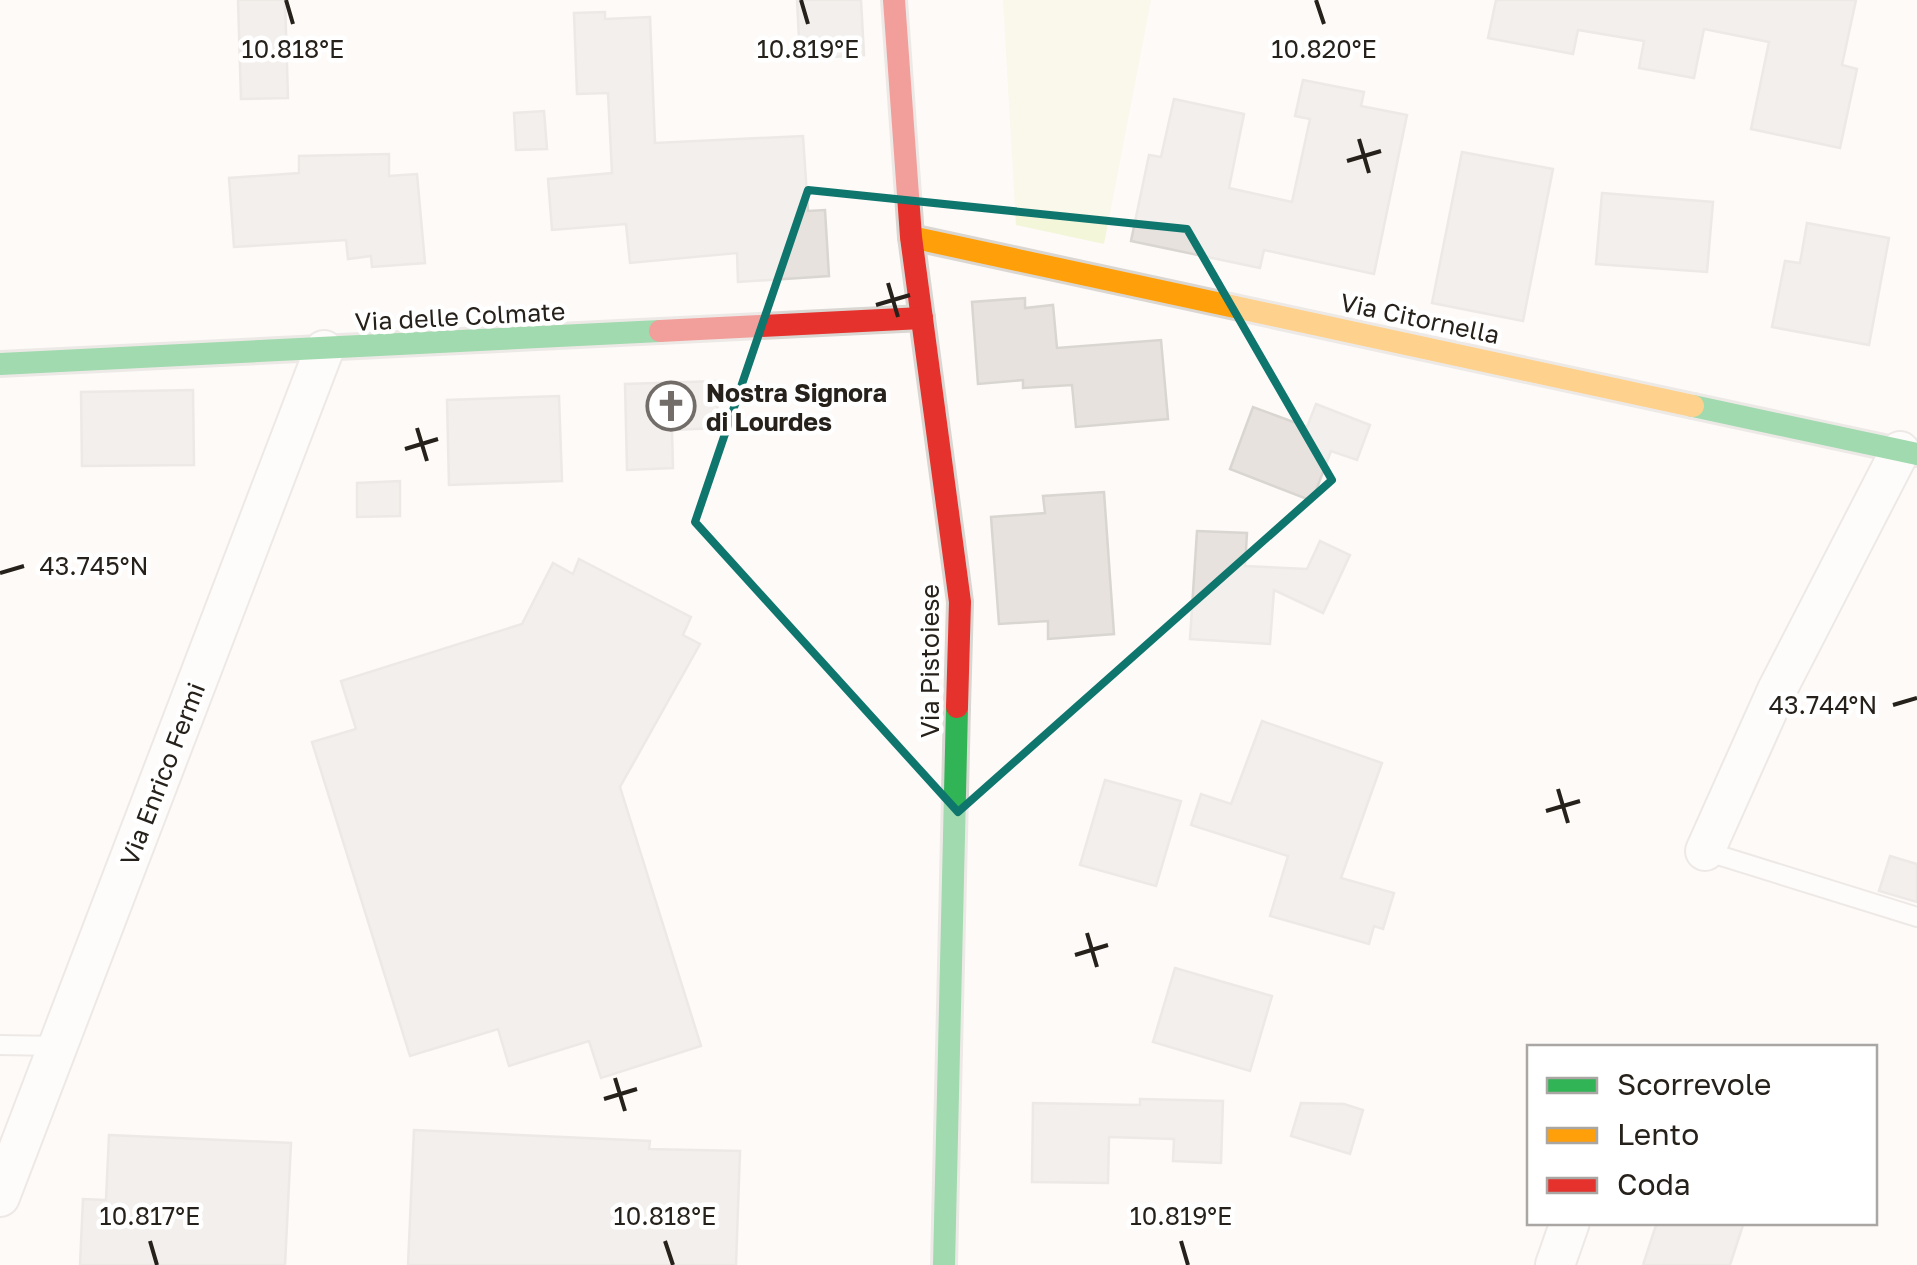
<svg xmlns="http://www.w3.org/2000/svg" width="1917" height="1265" viewBox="0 0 1917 1265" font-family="'Golos Text',sans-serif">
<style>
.green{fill:#f4f6da}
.building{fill:#e7e2de;stroke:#d9d5d0;stroke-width:2.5}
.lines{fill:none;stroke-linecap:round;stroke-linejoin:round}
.lane-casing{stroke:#dad6d2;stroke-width:22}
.street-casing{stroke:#dad6d2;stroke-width:42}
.fast-casing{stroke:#dad6d2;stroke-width:28}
.slow-casing{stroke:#dad6d2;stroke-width:28}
.jam-casing{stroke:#dad6d2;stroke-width:28}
.lane{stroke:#fffefe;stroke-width:18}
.street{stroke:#fffefe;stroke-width:38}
.fast{stroke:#30b455;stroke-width:22}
.slow{stroke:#ff9f0a;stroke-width:22}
.jam{stroke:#e5322d;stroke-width:22}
.marked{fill:none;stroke:#0f766e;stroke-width:8;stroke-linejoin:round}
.ticks{fill:none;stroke:#27211b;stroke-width:4}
.labels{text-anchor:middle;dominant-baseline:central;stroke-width:9;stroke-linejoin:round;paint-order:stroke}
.street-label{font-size:25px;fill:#27211b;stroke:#fff}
.poi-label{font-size:25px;font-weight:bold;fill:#27211b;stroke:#fff;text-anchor:start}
.ticks-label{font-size:25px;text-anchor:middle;fill:#27211b;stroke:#fff;stroke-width:9;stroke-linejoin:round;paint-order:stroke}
</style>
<rect width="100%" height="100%" fill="#fdfaf8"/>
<path class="green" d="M1003,0h148l-47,244 -88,-19z"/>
<g class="building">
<path d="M238,0h47l3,98 -47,1z"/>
<path d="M797,0h64l3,55 -64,4z"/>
<path d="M1496,0h360l-14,65 15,4 -17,79 -89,-19 18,-87 -65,-13 -10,49 -55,-10 5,-27 -66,-11 -5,24 -85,-16z"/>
<path d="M605,12v7l45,-2 5,126 148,-7 5,75 17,-1 4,66 -91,6 -1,-29 -107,10 -4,-39 -74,6 -4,-51 64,-6 -4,-80 -31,1 -3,-81z"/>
<path d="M1303,80l61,12 -3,14 46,9 -33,159 -110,-24 -4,18 -129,-27 18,-86 12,2 13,-58 70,15 -15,74 63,14 18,-83 -15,-3z"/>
<path d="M544,111l3,38 -31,1 -2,-37z"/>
<path d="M1462,152l91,17 -30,152 -91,-18z"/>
<path d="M389,154v22l28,-2 8,89 -53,4 -1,-11 -23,3 -2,-19 -112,7 -5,-69 70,-5v-17z"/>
<path d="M1602,193l111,9 -6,70 -111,-8z"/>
<path d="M1807,223l82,15 -20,107 -97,-18 13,-66 15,2z"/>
<path d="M1025,298v10l28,-3 4,43 104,-8 7,79 -92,8 -4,-42 -49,3v-8l-45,4 -6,-82z"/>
<path d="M717,381l1,47 -46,2 1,38 -46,2 -2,-86z"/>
<path d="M193,390l1,75 -112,1 -1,-74z"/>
<path d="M559,396l3,85 -113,4 -2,-85z"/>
<path d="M1316,404l54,21 -13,35 -26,-9 -19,50 -82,-32 23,-62 54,20z"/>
<path d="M400,481v35l-43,1v-34z"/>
<path d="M1104,492l10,142 -66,5v-18l-49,3 -8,-107 54,-4 -2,-17z"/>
<path d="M1197,531l50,2 -2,33 62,3 13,-28 30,14 -27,58 -49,-23 -4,54 -80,-5z"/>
<path d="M579,559l112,58 -8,18 17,9 -80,143 81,259 -100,32 -12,-37 -80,25 -11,-37 -88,27 -98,-314 44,-13 -15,-48 181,-57 31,-61 20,11z"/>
<path d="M1262,721l120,42 -41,115 53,15 -11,36 -9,-3 -5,18 -99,-28 18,-60 -97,-31 10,-31 30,10z"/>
<path d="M1105,780l76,21 -25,85 -76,-21z"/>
<path d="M1890,856l27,8v38l-38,-11z"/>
<path d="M1175,968l97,28 -22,75 -97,-29z"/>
<path d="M1140,1099l83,2 -2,62 -48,-2 1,-22 -65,-2 -1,46 -76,-1 1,-79 107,2z"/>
<path d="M1301,1103l43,1 19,6 -13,44 -59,-18z"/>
<path d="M414,1130l236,11 -1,8 91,2 -4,114h-328z"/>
<path d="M109,1135l182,8 -6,122h-205l3,-66 23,1z"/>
<path d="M1657,1222h87l-14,43h-87z"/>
</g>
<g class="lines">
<g class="lane-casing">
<g id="lane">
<path d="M1705,851l212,66"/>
<path d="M0,1045l58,1"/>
</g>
</g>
<g class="street-casing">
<g id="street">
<path d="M1705,851l72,-161 123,-239"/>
<path d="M0,1197l324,-847"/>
<path d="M1555,1265l15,-43"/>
</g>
</g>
<g class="fast-casing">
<g id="fast">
<path d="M0,364l660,-33"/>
<path d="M1693,406l224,48"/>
<path d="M944,1265l13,-558"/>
</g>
</g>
<g class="slow-casing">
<path id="slow" d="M911,237l782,169"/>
</g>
<g class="jam-casing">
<g id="jam">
<path d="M894,0l17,237 49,365 -3,105"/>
<path d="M660,331l262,-13"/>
</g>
</g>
<use href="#lane" class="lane"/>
<use href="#street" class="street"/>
<use href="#fast" class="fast"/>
<use href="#slow" class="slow"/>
<use href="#jam" class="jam"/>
</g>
<path d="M0 0H1917V1265H0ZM808,190l379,39 145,251 -374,332 -263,-290z" fill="#fdfaf8" fill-opacity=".55" fill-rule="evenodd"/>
<path class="marked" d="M808,190l379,39 145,251 -374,332 -263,-290z"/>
<path class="ticks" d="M286,0l7,24M801,0l7,24M1316,0l8,24M1359,139l10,34M1347,161l34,-10M888,283l10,34M876,305l34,-10M417,428l10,33M405,449l33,-10M0,573l24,-7M1893,705l24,-7M1558,789l10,34M1546,811l34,-10M1087,933l10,34M1075,955l33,-10M615,1078l10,33M604,1099l33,-10M150,1241l7,24M665,1241l8,24M1181,1241l7,24"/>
<defs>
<g id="church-ring" transform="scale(2.5)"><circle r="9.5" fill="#fff" stroke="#726d68" stroke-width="1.5"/><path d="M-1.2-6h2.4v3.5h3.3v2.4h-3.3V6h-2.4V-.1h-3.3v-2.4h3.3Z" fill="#726d68"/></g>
</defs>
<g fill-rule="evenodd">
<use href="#church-ring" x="671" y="406"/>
</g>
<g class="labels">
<g class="street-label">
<text transform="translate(460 316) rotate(-3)">Via delle Colmate</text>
<text transform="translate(1420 318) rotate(12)">Via Citornella</text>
<text transform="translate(929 661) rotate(-90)">Via Pistoiese</text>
<text transform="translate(162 774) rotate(-69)">Via Enrico Fermi</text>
</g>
<g class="poi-label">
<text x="706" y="392">Nostra Signora<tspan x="706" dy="29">di Lourdes</tspan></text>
</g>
</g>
<g class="ticks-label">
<text x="293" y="58">10.818°E</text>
<text x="808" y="58">10.819°E</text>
<text x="1324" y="58">10.820°E</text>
<text x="94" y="575">43.745°N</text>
<text x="1823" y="714">43.744°N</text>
<text x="150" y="1225">10.817°E</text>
<text x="665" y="1225">10.818°E</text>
<text x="1181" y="1225">10.819°E</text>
</g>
<rect x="1527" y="1045" width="350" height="180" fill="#ffffff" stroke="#a9a6a4" stroke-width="2.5"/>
<rect x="1547" y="1078" width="50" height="15" fill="#30b455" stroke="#a9a6a4" stroke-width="2.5"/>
<text x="1617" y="1095" font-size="30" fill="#27211b">Scorrevole</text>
<rect x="1547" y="1128" width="50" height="15" fill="#ff9f0a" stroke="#a9a6a4" stroke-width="2.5"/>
<text x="1617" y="1145" font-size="30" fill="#27211b">Lento</text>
<rect x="1547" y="1178" width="50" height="15" fill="#e5322d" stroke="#a9a6a4" stroke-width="2.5"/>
<text x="1617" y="1195" font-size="30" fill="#27211b">Coda</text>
</svg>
